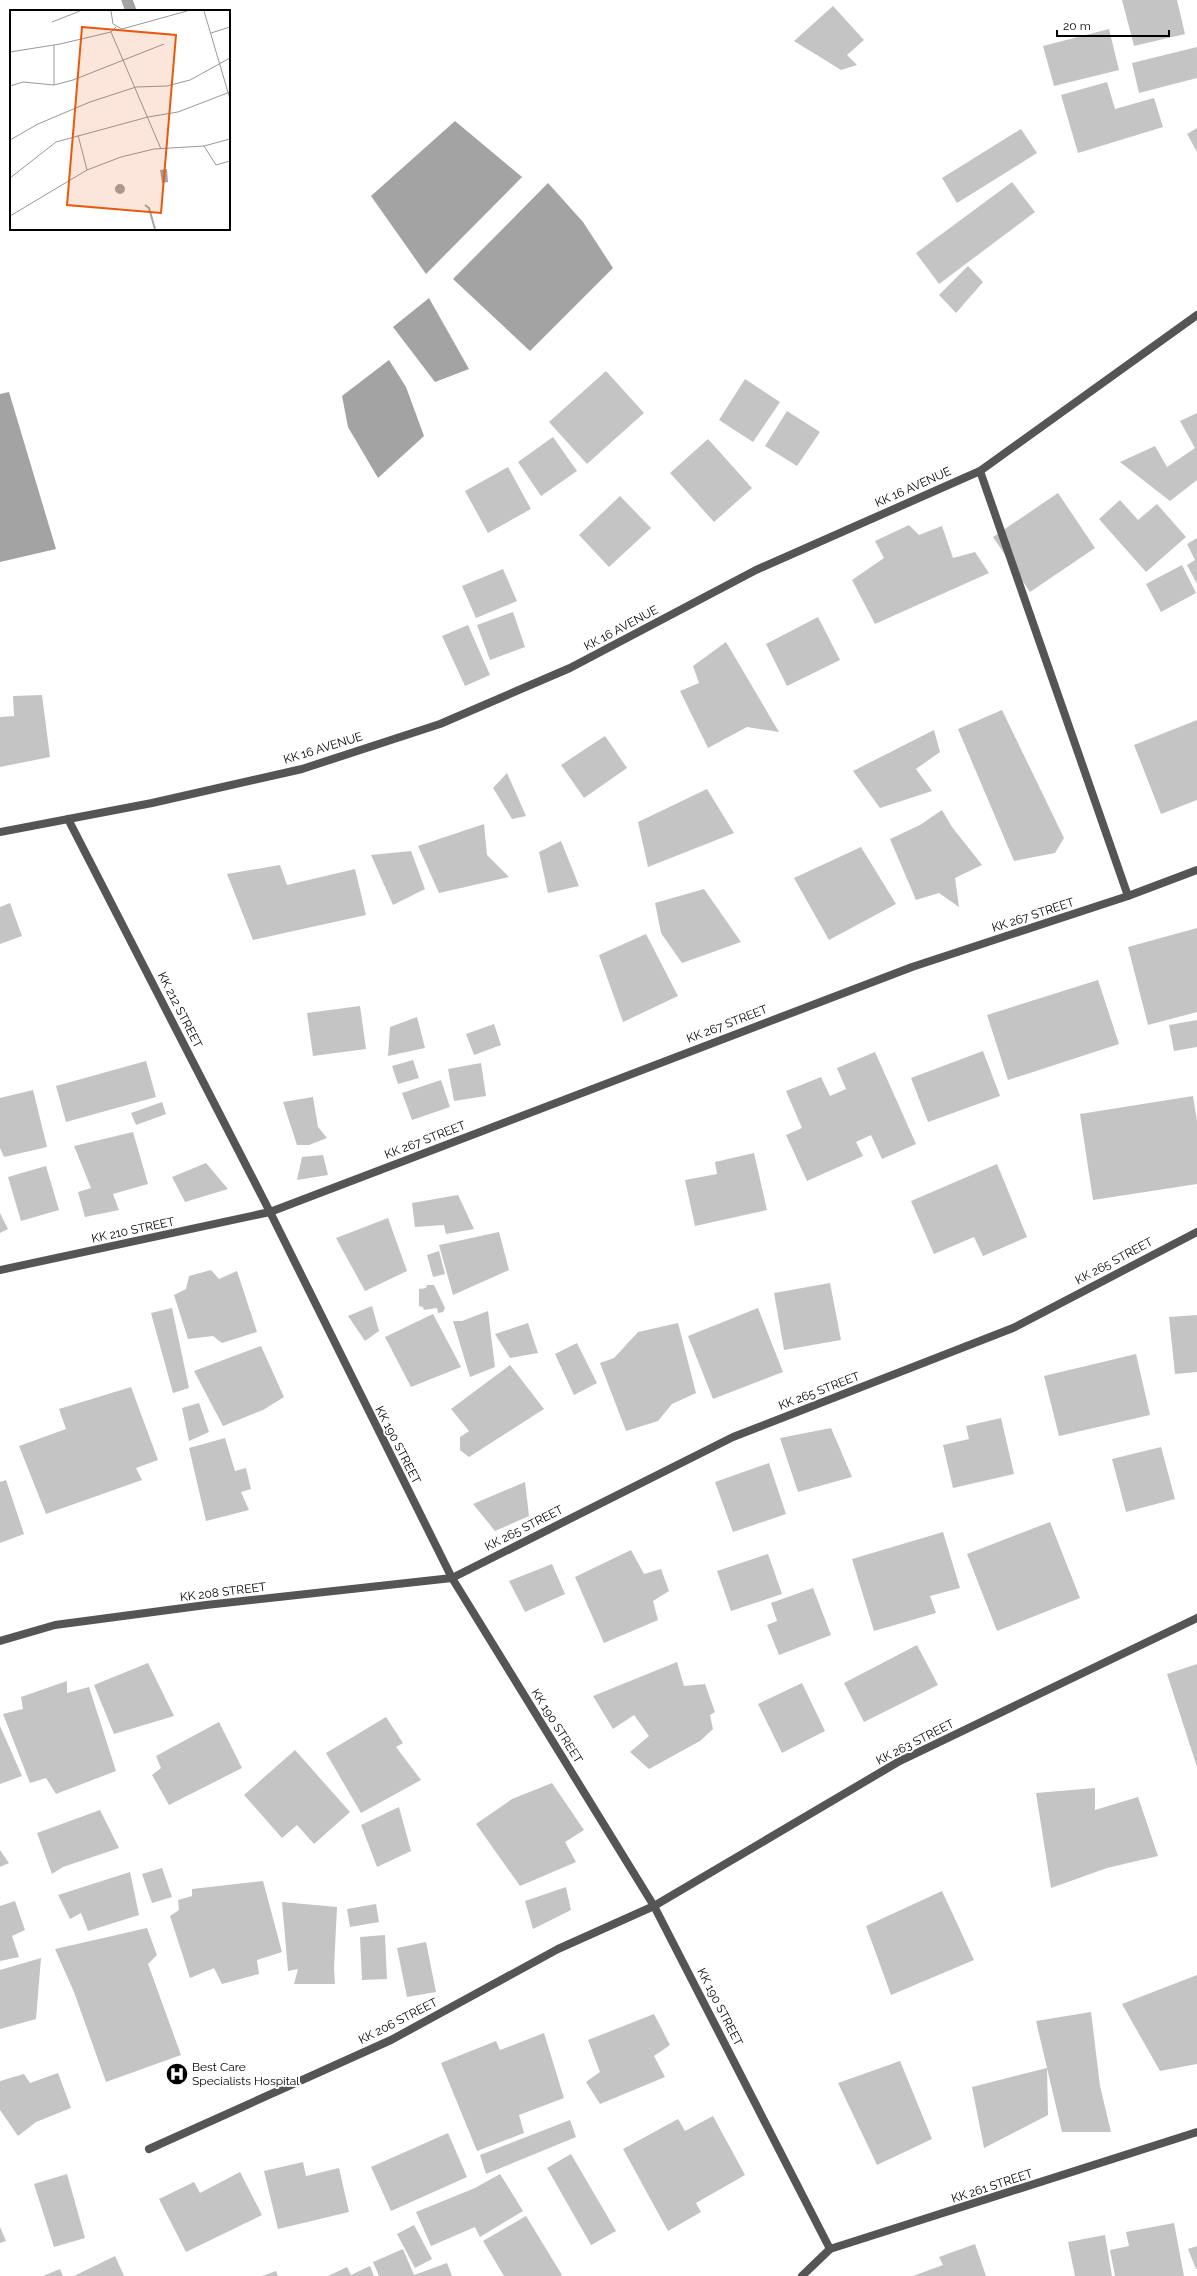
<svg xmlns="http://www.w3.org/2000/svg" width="1197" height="2276" viewBox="0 0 1197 2276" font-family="Raleway,sans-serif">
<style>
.water{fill:#a3a3a3}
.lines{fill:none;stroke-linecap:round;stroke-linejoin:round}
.stream{stroke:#a3a3a3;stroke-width:11}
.building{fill:#c4c4c4}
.minor{stroke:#555;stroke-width:8}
.labels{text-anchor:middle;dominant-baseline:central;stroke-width:4;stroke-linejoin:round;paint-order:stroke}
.street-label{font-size:12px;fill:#000;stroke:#fff}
.poi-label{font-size:12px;fill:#000;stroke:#fff;text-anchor:start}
.inset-river{fill:none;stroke:#a3a3a3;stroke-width:2}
.inset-road{fill:none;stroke:#999;stroke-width:1}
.view{fill:#e8590c;fill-opacity:0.15;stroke:#e8590c;stroke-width:2}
.inset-edge{fill:none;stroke:#000;stroke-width:2}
</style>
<rect width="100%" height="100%" fill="#fff"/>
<g class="water">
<path d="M455,121l67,56 -96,97 -55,-78z"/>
<path d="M548,183l35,39 30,46 -83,83 -77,-72z"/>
<path d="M429,298l40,71 -34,13 -42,-55z"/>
<path d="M389,360l17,27 18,49 -46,42 -30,-51 -6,-31z"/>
<path d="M9,392l47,157 -56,13v-168z"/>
</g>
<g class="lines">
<path class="stream" d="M127,0l4,11"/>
</g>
<g class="building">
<path d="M1122,0h55l8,34 -51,12z"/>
<path d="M833,6l31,34 -17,15 10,10 -16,5 -47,-29z"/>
<path d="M1109,29l10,41 -65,16 -11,-40z"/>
<path d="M1197,47v31l-58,15 -7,-30z"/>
<path d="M1107,82l8,27 39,-11 9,29 -85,26 -17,-58z"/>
<path d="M1197,128v24l-10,-18z"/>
<path d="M1021,129l16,24 -80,50 -15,-25z"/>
<path d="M1012,182l23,30 -96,72 -23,-31z"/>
<path d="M968,266l15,16 -27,31 -17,-18z"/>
<path d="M606,371l38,42 -57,51 -38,-42z"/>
<path d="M745,379l35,23 -27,40 -34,-22z"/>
<path d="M787,411l33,21 -23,34 -32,-20z"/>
<path d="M1197,413v67l-27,21 -50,-39 35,-16 12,21 28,-19 -15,-27z"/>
<path d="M553,437l24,34 -36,25 -23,-34z"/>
<path d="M708,439l44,49 -38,34 -44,-49z"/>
<path d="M508,467l23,42 -43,24 -23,-42z"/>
<path d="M1058,493l37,55 -65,44 -37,-55z"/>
<path d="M620,496l31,32 -42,39 -30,-32z"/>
<path d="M1120,500l18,20 19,-16 29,33 -40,35 -47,-53z"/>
<path d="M909,525l10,10 23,-9 11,32 22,-6 14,21 -114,51 -23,-44 32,-22 -9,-17z"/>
<path d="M1197,538v46l-10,-19 8,-5 -8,-16z"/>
<path d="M1182,565l14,28 -35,19 -15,-28z"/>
<path d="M503,569l14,32 -41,17 -14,-32z"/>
<path d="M513,612l12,35 -35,13 -13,-35z"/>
<path d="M818,617l22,43 -53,26 -21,-42z"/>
<path d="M468,625l22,50 -25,11 -23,-50z"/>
<path d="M726,642l53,90 -32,-5 -39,21 -28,-57 19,-8 -6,-17z"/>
<path d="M42,695l8,62 -50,10v-50l14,-1 -1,-20z"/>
<path d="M1002,710l62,128 -9,15 -41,8 -56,-132z"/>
<path d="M1197,720v80l-36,14 -27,-69z"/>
<path d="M934,730l6,22 -24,17 16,22 -52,17 -27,-37z"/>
<path d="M605,736l22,32 -43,30 -23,-33z"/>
<path d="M507,773l19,43 -14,3 -19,-31z"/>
<path d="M707,789l27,44 -86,34 -10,-45z"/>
<path d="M942,810l10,17 30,38 -27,13 4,29 -20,-14 -23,7 -26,-61 30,-14z"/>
<path d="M484,824l3,31 22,22 -70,16 -21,-47z"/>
<path d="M561,841l18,45 -31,7 -9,-41z"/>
<path d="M861,847l35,57 -67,36 -35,-62z"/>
<path d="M411,851l14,38 -32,16 -22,-50z"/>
<path d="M280,865l7,20 68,-16 11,46 -113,25 -26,-66z"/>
<path d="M704,889l37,53 -59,21 -21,-30 -6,-30z"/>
<path d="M10,903l12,33 -22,8v-37z"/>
<path d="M1197,928v84l-49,13 -20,-78z"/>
<path d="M646,934l32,62 -55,26 -24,-67z"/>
<path d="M1098,980l21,64 -111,36 -21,-65z"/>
<path d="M360,1006l6,43 -53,7 -6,-43z"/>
<path d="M417,1017l8,31 -37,8 2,-29z"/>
<path d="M1197,1020v27l-23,4 -5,-26z"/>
<path d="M494,1024l7,21 -27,10 -8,-21z"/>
<path d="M983,1051l17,45 -72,26 -17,-44z"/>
<path d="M875,1052l41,92 -34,15 -11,-24 -15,7 7,14 -56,25 -21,-46 16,-7 -16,-37 35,-14 9,19 16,-7 -9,-21z"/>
<path d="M413,1060l6,18 -21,6 -6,-18z"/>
<path d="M146,1061l10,36 -90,25 -10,-36z"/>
<path d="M481,1063l5,33 -32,5 -6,-32z"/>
<path d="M441,1080l9,27 -38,13 -10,-27z"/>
<path d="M33,1090l14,57 -43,10 -4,-9v-50z"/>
<path d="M1193,1096l4,25v63l-104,16 -13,-86z"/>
<path d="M313,1097l5,30 9,11 -18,7h-12l-14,-43z"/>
<path d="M162,1102l4,12 -30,11 -5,-12z"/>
<path d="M133,1132l15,52 -35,10 6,16 -34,7 -7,-25 13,-4 -17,-42z"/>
<path d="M754,1153l13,57 -72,16 -10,-46 32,-6 -2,-12z"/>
<path d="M323,1155l5,20 -31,5 5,-23z"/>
<path d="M206,1163l22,26 -43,13 -13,-25z"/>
<path d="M997,1164l30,73 -44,19 -9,-19 -40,17 -23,-53z"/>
<path d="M46,1166l13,44 -38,11 -13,-44z"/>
<path d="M458,1195l16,34 -28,5 -2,-9 -29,2 -3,-24z"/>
<path d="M0,1213l8,16 -8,4z"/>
<path d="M388,1218l19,53 -42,20 -29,-53z"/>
<path d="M499,1232l10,38 -56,25 -14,-50z"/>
<path d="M439,1251l6,23 -12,3 -6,-22z"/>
<path d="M211,1270l8,9 18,-8 20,61 -35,11 -9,-7 -25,3 -14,-44 12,-6 3,-13z"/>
<path d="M830,1283l11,57 -57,10 -10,-57z"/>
<path d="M427,1285h7l11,23 -2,4 -5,1 -1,-5 -13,2 -1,-3 -4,-1v-17l7,-1z"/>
<path d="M372,1306l7,25 -14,10 -17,-25z"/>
<path d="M172,1308l17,80 -16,5 -22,-80z"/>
<path d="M758,1308l25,64 -70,27 -25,-63z"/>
<path d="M488,1311l7,56 -25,10 -17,-56h9z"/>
<path d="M433,1314l28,53 -50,20 -26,-50z"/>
<path d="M1197,1315v57l-22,2 -6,-57z"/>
<path d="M528,1323l10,30 -28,5 -15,-24z"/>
<path d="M678,1323l18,70 -24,11 -14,17 -32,10 -26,-68 14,-5 24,-26z"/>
<path d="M577,1343l20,40 -23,12 -19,-41z"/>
<path d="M261,1346l23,51 -21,13 -40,16 -29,-55z"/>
<path d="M1136,1354l14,61 -91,21 -15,-60z"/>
<path d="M510,1365l34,44 -75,48 -9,-7v-13l9,-6 -18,-22z"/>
<path d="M131,1387l27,73 -22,8 6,12 -96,34 -27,-68 47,-17 -7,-20z"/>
<path d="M199,1403l10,29 -20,9 -7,-33z"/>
<path d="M1001,1418l13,56 -61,14 -10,-43 26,-6 -3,-13z"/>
<path d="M831,1428l21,49 -54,15 -18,-54z"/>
<path d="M225,1438l10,33 11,-3 5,21 -10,3 8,18 -43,11 -17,-73z"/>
<path d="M1161,1447l14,52 -49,13 -14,-53z"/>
<path d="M769,1463l17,51 -53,18 -18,-50z"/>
<path d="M6,1480l18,54 -24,9v-61z"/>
<path d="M525,1482l4,34 -34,15 -22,-27z"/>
<path d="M1050,1522l30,76 -83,33 -30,-77z"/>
<path d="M943,1532l17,56 -30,8 6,17 -62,18 -22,-72z"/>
<path d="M631,1550l13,24 17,-5 8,22 -16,10 5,19 -54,23 -29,-66z"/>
<path d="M768,1554l14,40 -51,17 -14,-40z"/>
<path d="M552,1564l13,30 -40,18 -16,-31z"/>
<path d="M813,1588l18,47 -52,20 -12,-30 10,-4 -6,-18z"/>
<path d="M917,1645l21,40 -74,37 -20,-39z"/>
<path d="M677,1662l7,24 21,-2 10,28 -5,3 3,14 -13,12 -51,28 -19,-17 19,-16 -15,-21 -21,14 -20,-33z"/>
<path d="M148,1663l26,53 -60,18 -20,-49z"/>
<path d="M1197,1664v103l-30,-93z"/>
<path d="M67,1681v12l22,-6 27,84 -60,23 -10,-16 -16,5 -27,-69 20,-5 -2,-12z"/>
<path d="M802,1683l23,48 -43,22 -24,-49z"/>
<path d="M386,1717l17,26 -7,4 25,33 -60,33 -35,-60z"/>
<path d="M219,1722l23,46 -73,37 -17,-30 9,-7 -5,-12z"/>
<path d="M0,1726l22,50 -22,8z"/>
<path d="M295,1750l55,62 -36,32 -17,-19 -15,13 -38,-43z"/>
<path d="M552,1783l32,47 -19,12 11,20 -56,24 -44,-62 36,-25z"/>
<path d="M1095,1788v22l43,-13 20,59 -51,12 -56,20 -15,-95z"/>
<path d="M399,1807l12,44 -34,16 -16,-42z"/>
<path d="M100,1810l19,38 -56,19 -11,7 -15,-41z"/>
<path d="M0,1850l9,13 -9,4z"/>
<path d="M162,1868l10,29 -20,6 -10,-29z"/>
<path d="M130,1872l9,43 -51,16 -7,-18 -11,6 -12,-24z"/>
<path d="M263,1881l19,71 -25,8 2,14 -37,10 -8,-16 -24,10 -20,-62 9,-6 -1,-10 14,-4v-7z"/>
<path d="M566,1887l5,23 -38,19 -8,-28z"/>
<path d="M942,1891l32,69 -83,35 -25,-69z"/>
<path d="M15,1901l10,29 -13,6 7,21 -19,4v-55z"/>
<path d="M282,1902l55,5 -3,61 1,16h-41l4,-15 -10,2z"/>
<path d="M376,1904l3,18 -29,5 -3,-18z"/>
<path d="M147,1928l10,27 -9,9 33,91 -75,27 -32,-90 -19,-43z"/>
<path d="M385,1935l2,44 -25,1 -2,-43z"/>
<path d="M426,1942l10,50 -29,5 -10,-49z"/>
<path d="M41,1958l-5,61 -36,10v-59z"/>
<path d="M1197,1975v89l-37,7 -38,-67z"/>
<path d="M1091,2012l9,74 11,46h-49l-26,-111z"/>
<path d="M654,2014l16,31 -16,11 11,21 -65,27 -14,-22 14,-10 -12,-32z"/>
<path d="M544,2033l20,65 -45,17 5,18 -47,18 -36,-88 55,-22 4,9z"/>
<path d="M900,2061l32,78 -55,26 -39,-82z"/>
<path d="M1047,2068l1,47 -64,33 -12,-61z"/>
<path d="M58,2073l13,35 -35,14 -18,14 -18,-26v-29l24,-7 6,9z"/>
<path d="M713,2116l32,59 -49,28 5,9 -33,19 -45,-82 55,-30 7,12z"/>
<path d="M570,2120l6,17 -90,37 -6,-19z"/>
<path d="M448,2133l19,44 -76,34 -20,-44z"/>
<path d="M571,2154l45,77 -25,14 -44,-77z"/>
<path d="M303,2162l3,14 33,-8 10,44 -71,17 -14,-58z"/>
<path d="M240,2172l22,43 -76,37 -27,-53 35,-17 6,11z"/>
<path d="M67,2174l18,64 -31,9 -20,-63z"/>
<path d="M500,2174l23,37 -43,26 -5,-10 -44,19 -15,-34 59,-24z"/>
<path d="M526,2216l36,59 -2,1h-56l-21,-35z"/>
<path d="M1174,2223l10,53h-69l-5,-26 19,-4 -3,-14z"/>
<path d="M414,2225l18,34 -17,9 -18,-34z"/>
<path d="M0,2227l6,14 -6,2z"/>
<path d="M1105,2235l7,41h-37l-7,-34z"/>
<path d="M975,2244l11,32h-73l30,-11 -4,-8z"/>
<path d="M1197,2246v23h-1l-8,-20z"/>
<path d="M403,2249l11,26 33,-12 5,13h-73l-6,-14z"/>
<path d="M115,2256l9,20h-50z"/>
<path d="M370,2266l4,10h-46l19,-9 4,8z"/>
<path d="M60,2269l3,7h-20z"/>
<path d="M276,2271l2,5h-16z"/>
</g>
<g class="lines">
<g class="minor">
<path d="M980,471l148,425"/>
<path d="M68,819l202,393 182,366 202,328 176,343"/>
<path d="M0,832l152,-29 150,-34 138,-45 130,-56 186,-98 224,-99 217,-156"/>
<path d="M0,1270l270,-58 642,-245 216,-71 69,-26"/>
<path d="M0,1641l55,-16 151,-20 246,-27 281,-141 280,-109 184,-96"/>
<path d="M149,2149l242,-109 167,-91 96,-43 244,-144 299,-144"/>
<path d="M802,2276l28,-27 367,-117"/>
</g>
</g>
<defs>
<g id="hospital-disc" transform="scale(1.15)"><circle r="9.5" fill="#000" stroke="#fff"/><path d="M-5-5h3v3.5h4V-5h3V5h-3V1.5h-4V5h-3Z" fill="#fff"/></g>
</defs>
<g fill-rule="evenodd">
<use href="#hospital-disc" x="177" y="2074"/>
</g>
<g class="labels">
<g class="street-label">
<text transform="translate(913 487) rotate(-24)">KK 16 AVENUE</text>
<text transform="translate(621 628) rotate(-28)">KK 16 AVENUE</text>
<text transform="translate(323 748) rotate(-17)">KK 16 AVENUE</text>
<text transform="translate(1033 915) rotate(-18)">KK 267 STREET</text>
<text transform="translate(180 1010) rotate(63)">KK 212 STREET</text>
<text transform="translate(727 1024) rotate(-21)">KK 267 STREET</text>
<text transform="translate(425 1140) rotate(-21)">KK 267 STREET</text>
<text transform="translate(133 1230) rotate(-12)">KK 210 STREET</text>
<text transform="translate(1114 1261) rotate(-28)">KK 265 STREET</text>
<text transform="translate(819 1391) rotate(-21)">KK 265 STREET</text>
<text transform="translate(398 1445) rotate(63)">KK 190 STREET</text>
<text transform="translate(524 1528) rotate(-27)">KK 265 STREET</text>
<text transform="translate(223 1592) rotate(-7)">KK 208 STREET</text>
<text transform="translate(557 1726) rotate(58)">KK 190 STREET</text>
<text transform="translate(915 1742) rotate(-27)">KK 263 STREET</text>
<text transform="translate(720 2007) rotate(63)">KK 190 STREET</text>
<text transform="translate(398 2021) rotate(-27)">KK 206 STREET</text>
<text transform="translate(992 2186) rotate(-18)">KK 261 STREET</text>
</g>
<g class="poi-label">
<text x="192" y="2067">Best Care<tspan x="192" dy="14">Specialists Hospital</tspan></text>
</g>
</g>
<g transform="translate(10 10)">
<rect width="220" height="220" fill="#fff"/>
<path d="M157,159l1,13 -6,1 -2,-13zM105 179a5 5 0 1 1 10 0a5 5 0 1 1-10 0Z" fill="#a3a3a3"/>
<path class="inset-river" d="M135,195l4,3 6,21"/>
<path class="inset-road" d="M101,1l2,13 9,5 65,-18M194,1l26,88M42,12l28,-11M101,22l50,117M201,23l19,-6M44,35v40M0,42l50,-8 51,-12 5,-5M0,76l13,-4 31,3 19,-5 91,-36M68,125l9,35M0,130l28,-16 52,-22 46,-15 31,-1 23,-6 40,-22M194,136l12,19 14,-4M0,168l46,-36 92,-25 30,-5 52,-20M0,206l77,-46 34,-13 33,-8 50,-3 26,-7"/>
<path class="view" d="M72,17l94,8 -15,178 -94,-8z"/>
<rect width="220" height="220" class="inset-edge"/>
</g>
<path d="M1057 30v6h112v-6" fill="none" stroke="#000000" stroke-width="2"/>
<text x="1063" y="30" font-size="12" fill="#000000" stroke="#ffffff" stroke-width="3" paint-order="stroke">20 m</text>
</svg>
